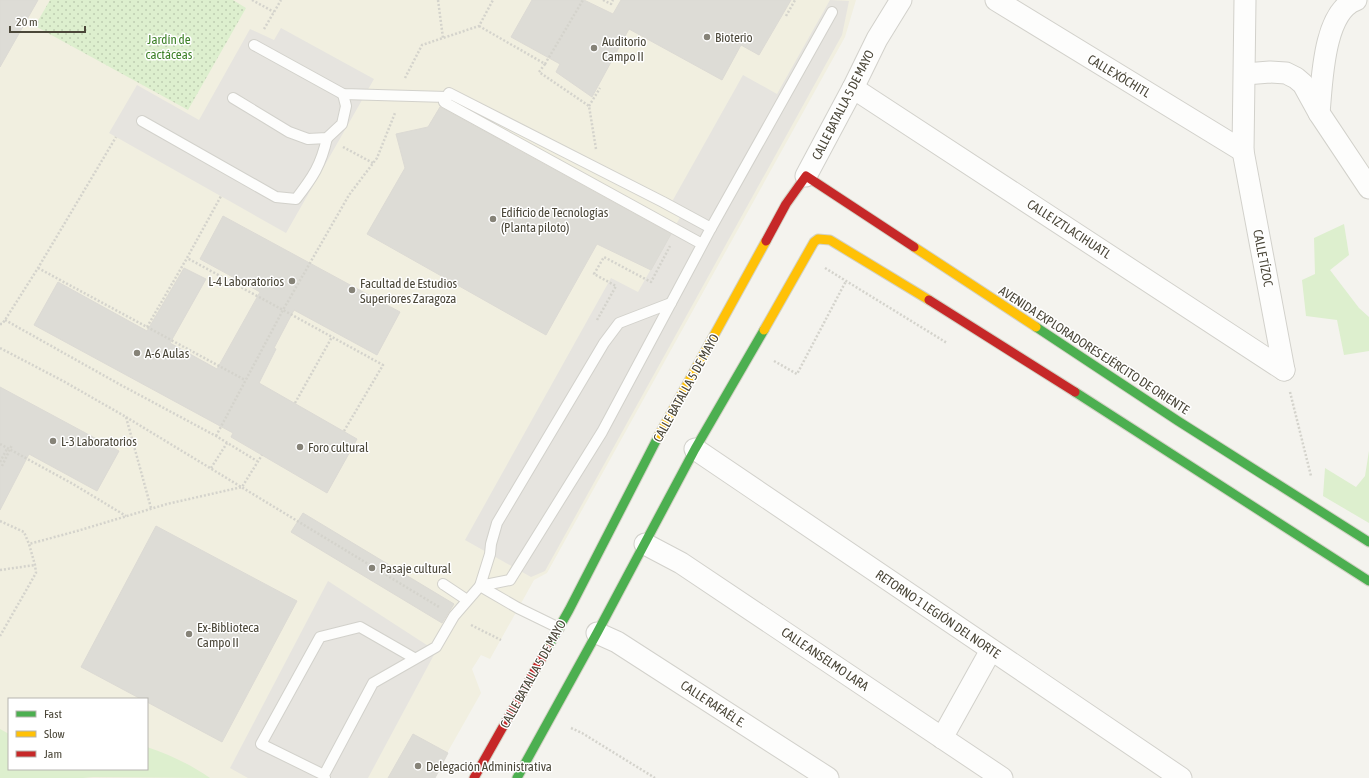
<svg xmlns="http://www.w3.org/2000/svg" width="1369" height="778" viewBox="0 0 1369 778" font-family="'Asap Condensed',sans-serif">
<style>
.education{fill:#f1efe0;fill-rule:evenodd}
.green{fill:#ddefce}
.garden{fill:url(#garden-dots)}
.parking{fill:#e6e4df}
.building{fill:#dddcd6;stroke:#dcdad4}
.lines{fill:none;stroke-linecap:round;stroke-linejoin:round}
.lane-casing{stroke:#d2d1cb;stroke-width:12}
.street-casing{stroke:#d2d1cb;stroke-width:23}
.fast-casing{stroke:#d3d2c5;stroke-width:11}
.slow-casing{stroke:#d3d2c5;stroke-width:11}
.jam-casing{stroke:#d3d2c5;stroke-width:11}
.path{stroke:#d4d3cc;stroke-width:2.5;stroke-dasharray:2 2;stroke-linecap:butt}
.lane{stroke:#fdfdfc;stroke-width:10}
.street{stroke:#fdfdfc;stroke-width:21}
.fast{stroke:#4caf50;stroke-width:9}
.slow{stroke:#ffc107;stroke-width:9}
.jam{stroke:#c62828;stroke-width:9}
.path-bridge{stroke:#d4d3cc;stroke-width:2.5;stroke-dasharray:2 2;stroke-linecap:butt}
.poi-dot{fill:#868378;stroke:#fff;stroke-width:1.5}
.labels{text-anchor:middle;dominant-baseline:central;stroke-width:3;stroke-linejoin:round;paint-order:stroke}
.poi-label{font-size:13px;fill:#4b4739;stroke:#fff;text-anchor:start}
.park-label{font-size:13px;fill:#3d8128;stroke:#fff}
.street-label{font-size:13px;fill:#4b4739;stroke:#fff}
</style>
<defs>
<pattern id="garden-dots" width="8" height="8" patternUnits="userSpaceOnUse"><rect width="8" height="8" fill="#ddefce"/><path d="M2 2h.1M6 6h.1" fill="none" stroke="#bfceb2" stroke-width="1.8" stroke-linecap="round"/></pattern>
</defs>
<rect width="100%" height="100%" fill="#f4f3ee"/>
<path class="education" d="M0,0h856l-11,37 -298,536 -13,7 -44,79 -9,-4 -9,14 9,24 -48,85h-433zM9,699h138v70h-138z"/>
<g class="green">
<path d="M1344,224l5,31 -19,15 29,38 10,9v34l-25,4 -7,-35 -31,-4 -4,-36 13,-6 -1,-36z"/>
<path d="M1369,451v72l-46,-27 2,-28 31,19 9,-11z"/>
<path d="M0,729l9,5v35h138v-22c23,8 43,17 63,31l-117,-1 -10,1h-83z"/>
</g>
<path class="garden" d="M50,0h183l13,8 -58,102 -153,-84z"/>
<g class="parking">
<path d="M830,0l19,1 -7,34 -297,536 -14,6 -66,-37 146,-262 27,14 44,-78 -13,-7 74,-132 34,19z"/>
<path d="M281,28l93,51 -88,154 -177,-100 28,-48 62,35 51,-91 24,11z"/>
<path d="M328,581l108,70 -68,127h-120l-18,-10z"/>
</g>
<g class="building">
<path d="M0,0h38l-38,67z"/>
<path d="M532,0h52l29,14 8,-14h170l-32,55 -18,-10 -19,35 -93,-51 -37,68 -36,-25 4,-8 -49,-27z"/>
<path d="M440,107l231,127 -20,36 -54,-26 -51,91 -179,-101 38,-66 -9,-34 32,-7z"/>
<path d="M223,216l177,96 -23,43 -83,-45 -20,38 2,1 -17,34 98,56 -30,54 -96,-56 2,-4 -199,-108 24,-43 89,49 37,-63 22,11 -36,64 47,26 43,-77 -60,-33z"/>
<path d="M0,387l119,64 -22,40 -68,-37 -29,56z"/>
<path d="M303,513l151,91 -12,19 -151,-91z"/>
<path d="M156,526l141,75 -75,141 -75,-40v-3h-6l-60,-32z"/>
<path d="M413,734l35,19 -13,25h-47z"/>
</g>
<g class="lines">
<g class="lane-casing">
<g id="lane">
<path d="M254,45l89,49 104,3"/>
<path d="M233,98l56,34 19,7 19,-1 15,-14 4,-18 -3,-12"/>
<path d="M142,121l134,76 20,2c17,-22 25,-34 31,-61"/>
<path d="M711,228l121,-216"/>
<path d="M671,303l-69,129 -92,148 -30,6 10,-32 1,-10 6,-21 107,-180 15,-20z"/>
<path d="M671,303l40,-75 -48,-26 -214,-109 -5,9 258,142"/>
<path d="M443,584l24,16"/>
<path d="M324,775l-63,-31 59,-107 40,-10 54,31"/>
<path d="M325,778l-1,-3 49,-92 63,-36 18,-31 26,-30 38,22 41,20"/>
</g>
</g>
<g class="street-casing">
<g id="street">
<path d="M996,0l247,151"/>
<path d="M1245,0l-2,151 41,219"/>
<path d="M1245,74l25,-2 16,1 10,5 7,6 16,29 50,75"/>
<path d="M853,88l431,282"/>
<path d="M1319,113c3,-30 4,-101 37,-113"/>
<path d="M806,176l47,-88 24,-49 24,-39"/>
<path d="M695,449l486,329"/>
<path d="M645,544l36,19 321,215"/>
<path d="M597,633l20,9 211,136"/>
<path d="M942,738l49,-88"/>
</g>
</g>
<g class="fast-casing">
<g id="fast">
<path d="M1036,327l142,94 191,121"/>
<path d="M1075,392l294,189"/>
<path d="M547,649l22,-39 89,-173"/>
<path d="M517,778l80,-145 98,-184 69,-119"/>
</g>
</g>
<g class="slow-casing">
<g id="slow">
<path d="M914,247l122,80"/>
<path d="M764,330l50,-88 4,-3 12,1 99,60"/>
<path d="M658,437l108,-196"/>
</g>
</g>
<g class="jam-casing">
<g id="jam">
<path d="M766,241l20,-37 20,-28 108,71"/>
<path d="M929,300l146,92"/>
<path d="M474,778l73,-129"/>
</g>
</g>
<g class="path">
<path d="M252,0l22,12"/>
<path d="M438,0l5,38"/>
<path d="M603,0l8,4 2,-4"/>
<path d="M786,16l9,-16"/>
<path d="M479,26l66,38 38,-64"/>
<path d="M264,29l17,-29"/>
<path d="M545,64l-6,8 50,34 7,43"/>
<path d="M405,78l17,-33 57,-19 14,-26"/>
<path d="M589,106l11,-18"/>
<path d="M343,147l30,16"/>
<path d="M38,268l207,112"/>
<path d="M825,268l122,75"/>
<path d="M5,320l114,64 97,52 41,25"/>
<path d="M597,320l19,-34 -22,-12 10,-17 47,25 19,-36"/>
<path d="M0,324h2l3,-4 33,-52 78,-131"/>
<path d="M147,327l40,-69"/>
<path d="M0,348l65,34 61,35 25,91"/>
<path d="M774,361l23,13 49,-93"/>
<path d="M1290,392l21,84"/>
<path d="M295,403l37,-66"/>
<path d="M126,417l313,190"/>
<path d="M344,431l39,-66 -100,-55 66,-115 28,-37 18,-45"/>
<path d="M216,436l67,-126 -96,-52 34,-62"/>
<path d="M0,444l73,40 53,32"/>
<path d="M0,462l7,-13"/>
<path d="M211,468l16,-25"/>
<path d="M0,521l24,11 5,12"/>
<path d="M0,570l35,-5"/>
<path d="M471,625l30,15"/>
<path d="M0,636l36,-63 -1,-8 -6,-21 48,-13 90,-27 75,-17 20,-32"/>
<path d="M571,728l11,5 73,45"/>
</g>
<use href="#lane" class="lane"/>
<use href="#street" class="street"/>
<use href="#fast" class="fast"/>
<use href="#slow" class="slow"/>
<use href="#jam" class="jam"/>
<path class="path-bridge" d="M2,466l10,-21"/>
</g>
<g class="poi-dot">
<circle cx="707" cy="37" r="4"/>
<circle cx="594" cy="48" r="4"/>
<circle cx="493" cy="219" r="4"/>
<circle cx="292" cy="281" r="4"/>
<circle cx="352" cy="290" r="4"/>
<circle cx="137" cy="353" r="4"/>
<circle cx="53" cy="441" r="4"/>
<circle cx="300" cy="447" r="4"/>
<circle cx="372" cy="568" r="4"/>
<circle cx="189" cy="634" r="4"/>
<circle cx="418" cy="766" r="4"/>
</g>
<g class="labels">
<g class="poi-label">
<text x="715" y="37">Bioterio</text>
<text x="602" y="41">Auditorio<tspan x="602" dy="15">Campo II</tspan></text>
<text x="501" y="212">Edificio de Tecnologías<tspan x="501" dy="15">(Planta piloto)</tspan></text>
<text x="284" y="281" text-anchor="end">L-4 Laboratorios</text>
<text x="360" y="283">Facultad de Estudios<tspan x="360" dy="15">Superiores Zaragoza</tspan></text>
<text x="145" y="353">A-6 Aulas</text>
<text x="61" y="441">L-3 Laboratorios</text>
<text x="308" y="447">Foro cultural</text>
<text x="380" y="568">Pasaje cultural</text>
<text x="197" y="627">Ex-Biblioteca<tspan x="197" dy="15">Campo II</tspan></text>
<text x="426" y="766">Delegación Administrativa</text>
</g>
<g class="park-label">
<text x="169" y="39">Jardín de<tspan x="169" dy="15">cactáceas</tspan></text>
</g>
<g class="street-label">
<text transform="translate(1119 76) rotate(31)">CALLE XÓCHITL</text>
<text transform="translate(843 105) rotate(-63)">CALLE BATALLA 5 DE MAYO</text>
<text transform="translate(1069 229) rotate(33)">CALLE IZTLACIHUATL</text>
<text transform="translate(1263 258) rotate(79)">CALLE TÍZOC</text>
<text transform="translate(1094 350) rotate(33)">AVENIDA EXPLORADORES EJÉRCITO DE ORIENTE</text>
<text transform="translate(686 388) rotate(-61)">CALLE BATALLA 5 DE MAYO</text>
<text transform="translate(938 614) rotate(34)">RETORNO 1 LEGIÓN DEL NORTE</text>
<text transform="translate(825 659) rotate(34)">CALLE ANSELMO LARA</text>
<text transform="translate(533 674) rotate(-61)">CALLE BATALLA 5 DE MAYO</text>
<text transform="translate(713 704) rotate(33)">CALLE RAFAÉL E.</text>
</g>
</g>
<rect x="8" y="698" width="140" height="72" fill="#ffffff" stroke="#b7b5b0"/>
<rect x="16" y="711" width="20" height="6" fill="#4caf50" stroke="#b7b5b0"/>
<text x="44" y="718" font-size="12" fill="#4b4739">Fast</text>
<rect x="16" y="731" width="20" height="6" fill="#ffc107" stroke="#b7b5b0"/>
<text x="44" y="738" font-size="12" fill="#4b4739">Slow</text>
<rect x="16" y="751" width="20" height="6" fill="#c62828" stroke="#b7b5b0"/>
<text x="44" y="758" font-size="12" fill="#4b4739">Jam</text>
<path d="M10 26v6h75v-6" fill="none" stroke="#4b4739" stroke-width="2"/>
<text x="16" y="26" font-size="12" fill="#4b4739" stroke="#ffffff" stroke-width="3" paint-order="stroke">20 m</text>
</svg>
